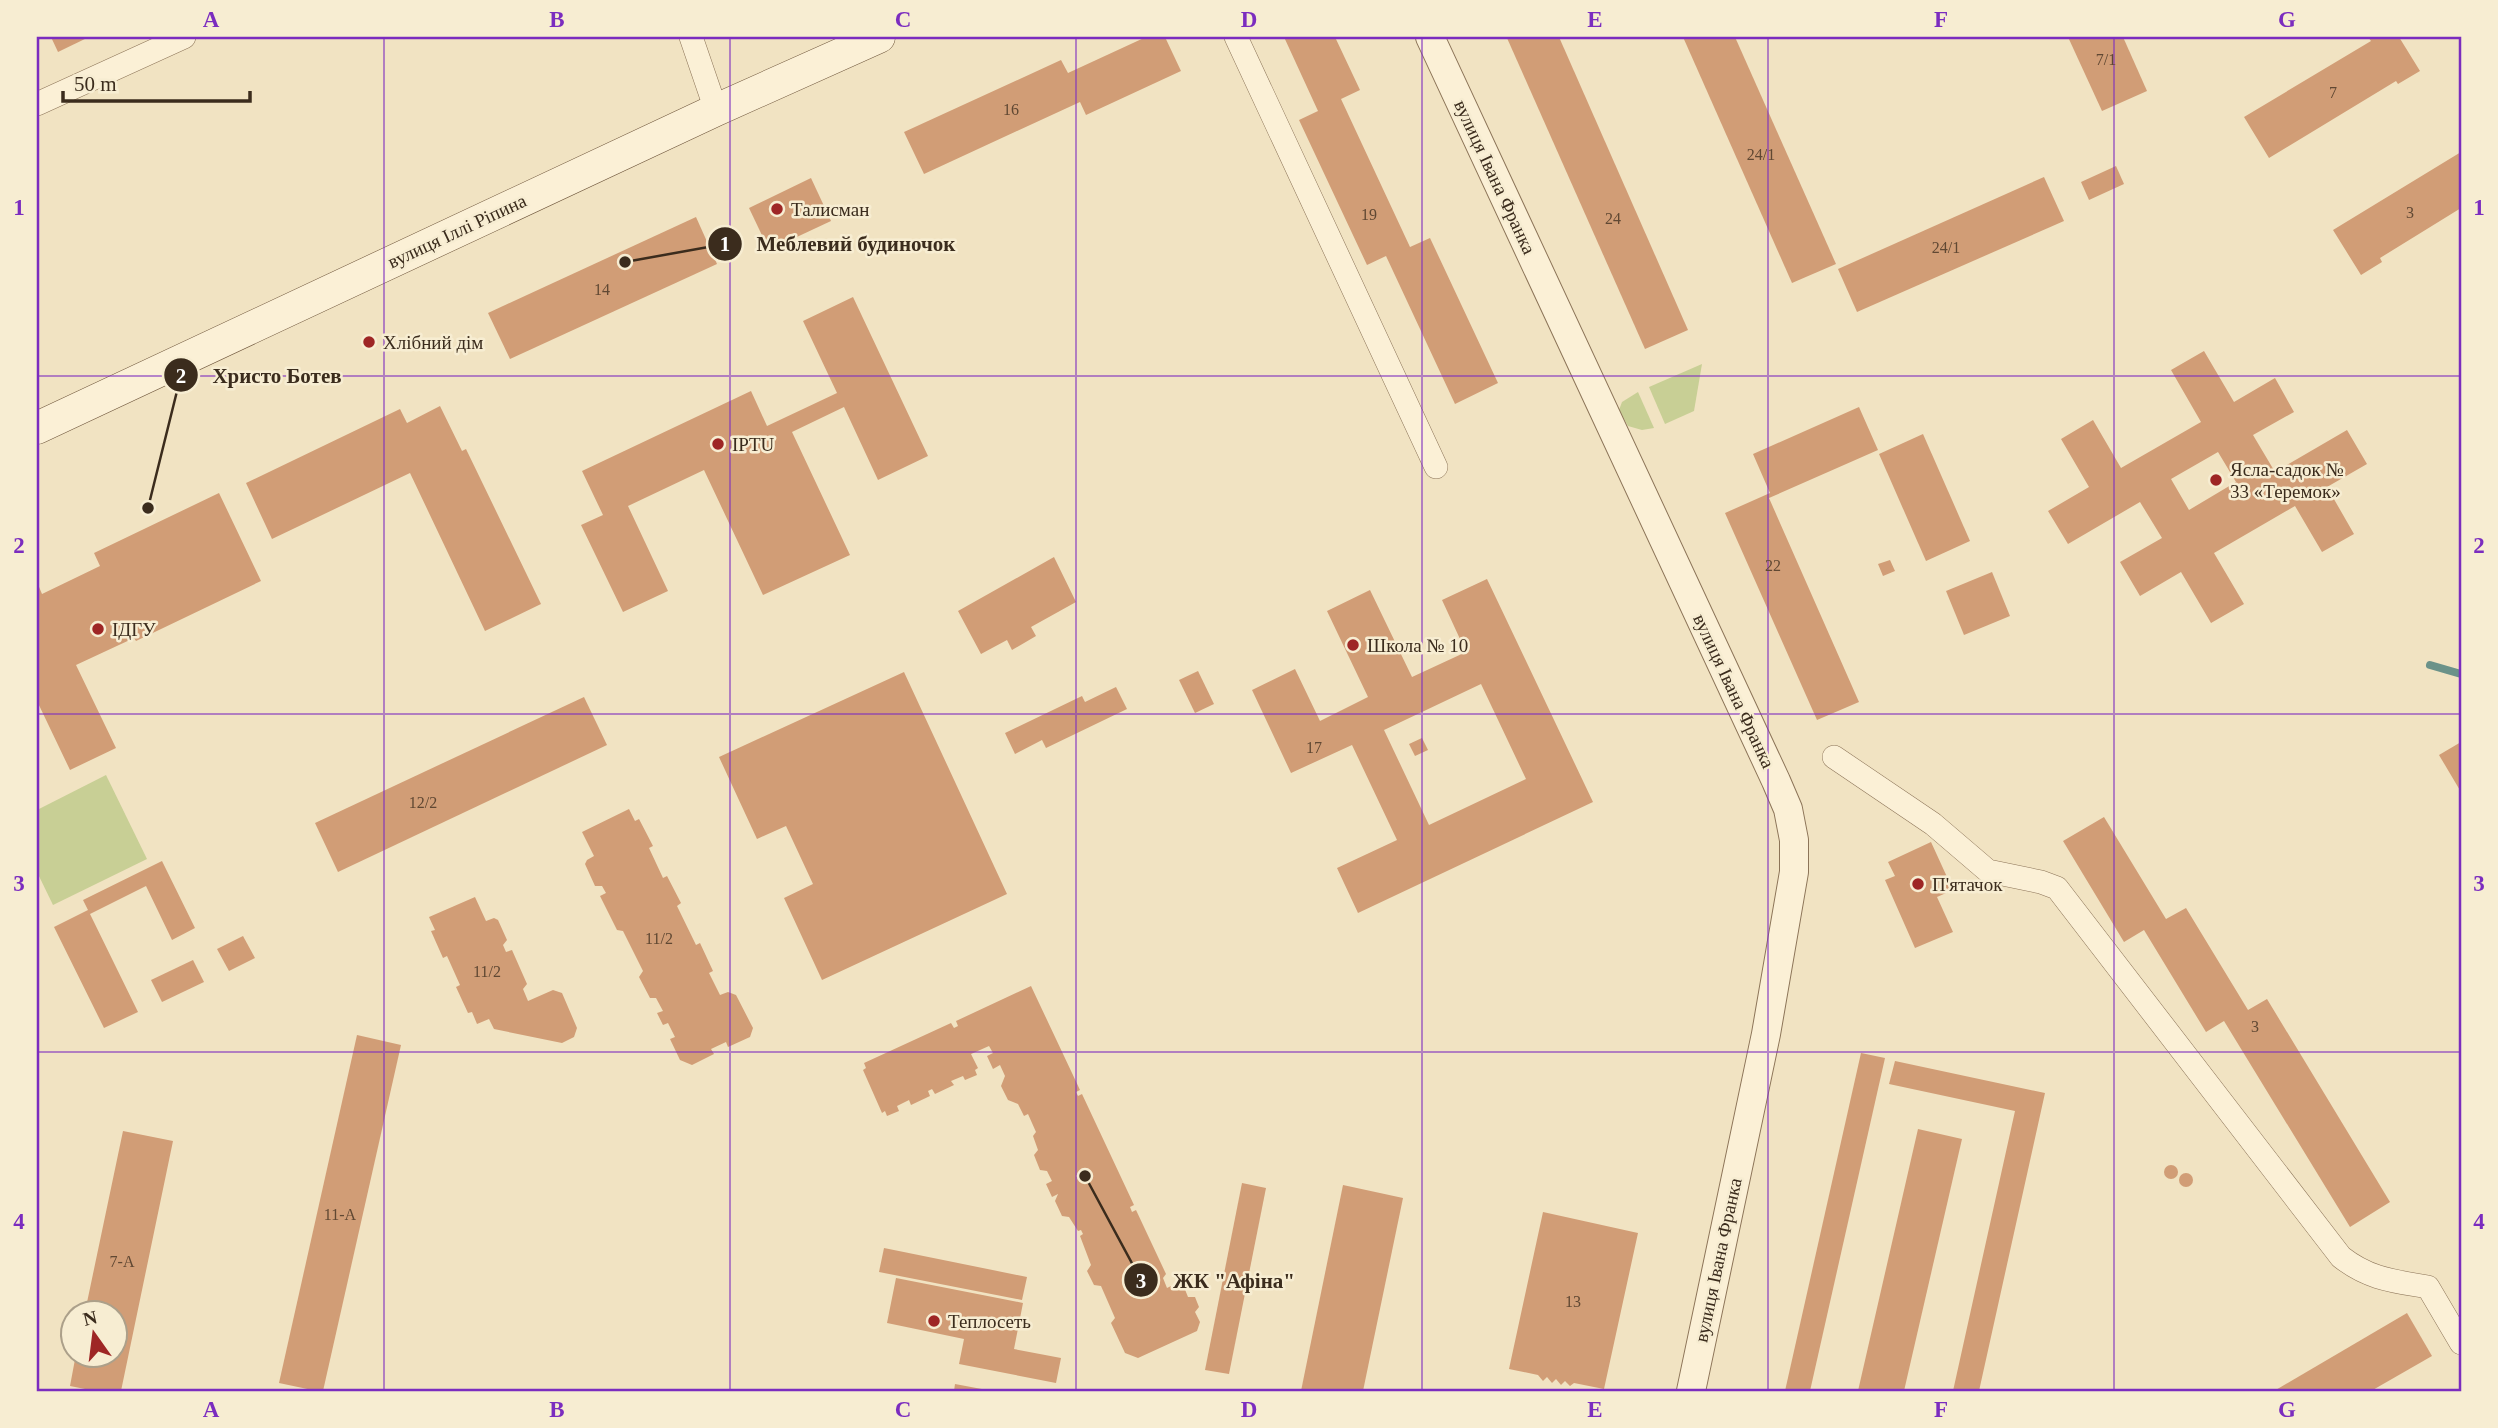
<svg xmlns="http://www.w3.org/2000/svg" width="2498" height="1428" viewBox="0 0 2498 1428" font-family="Georgia,serif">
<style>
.green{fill:#c8cf95}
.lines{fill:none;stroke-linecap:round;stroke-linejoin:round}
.stream{stroke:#6b9289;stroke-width:8}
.building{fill:#d19d76;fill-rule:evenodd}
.minor-casing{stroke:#8c7458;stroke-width:24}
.tertiary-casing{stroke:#8c7458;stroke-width:30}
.secondary-casing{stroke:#6e553b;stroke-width:33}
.minor{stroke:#fbf0d6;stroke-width:23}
.tertiary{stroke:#fbf0d6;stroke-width:28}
.secondary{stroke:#fbf0d6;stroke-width:32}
.grid{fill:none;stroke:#7b2cbf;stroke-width:2;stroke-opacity:0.55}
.poi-dot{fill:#9e2625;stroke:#f7edd2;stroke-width:2.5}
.labels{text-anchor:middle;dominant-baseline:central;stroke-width:5;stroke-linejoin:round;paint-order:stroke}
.number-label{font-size:16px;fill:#604833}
.street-label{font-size:19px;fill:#3b2c1d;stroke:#f7edd2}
.poi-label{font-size:19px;fill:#3b2c1d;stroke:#f7edd2;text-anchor:start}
.leader{fill:none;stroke:#3b2c1d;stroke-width:2.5}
.callout-dot{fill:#3b2c1d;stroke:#f7edd2;stroke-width:2.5}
.mark-label{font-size:21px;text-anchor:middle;font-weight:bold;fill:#fff}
.callout-label{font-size:21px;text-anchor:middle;font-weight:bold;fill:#3b2c1d;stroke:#f7edd2;stroke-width:5;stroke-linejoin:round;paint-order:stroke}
.neatline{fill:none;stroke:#7b2cbf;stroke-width:2.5}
.grid-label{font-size:23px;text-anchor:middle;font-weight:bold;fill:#7b2cbf}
</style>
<rect width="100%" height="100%" fill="#f1e3c2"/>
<g class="green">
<path d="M1702,364l-8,47 -29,13 -16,-37z"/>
<path d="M1638,392l16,36 -12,2 -14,-4 -9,-16 3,-8z"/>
<path d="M106,775l41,84 -94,46 -16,-33v-62z"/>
</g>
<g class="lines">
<path class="stream" d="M2430,665l31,9"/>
</g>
<g class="building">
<path d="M51,37h38l-31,15z"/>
<path d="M1146,37h19l16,34 -95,44 -6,-13 -156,72 -20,-42 157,-72 7,13z"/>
<path d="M1284,37h51l25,53 -19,9 69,148 20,-9 68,145 -43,21 -69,-148 -19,9 -68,-145 19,-9z"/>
<path d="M1510,37h49l129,293 -43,19 -138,-311z"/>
<path d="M1683,37h52l101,227 -44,19z"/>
<path d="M2068,37h55l24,54 -45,20z"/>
<path d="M2368,37h31l21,34 -22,13 -2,-3 -127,77 -25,-41 127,-76z"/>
<path d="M2461,152v56l-81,50 2,4 -21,13 -28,-45z"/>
<path d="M2116,166l8,18 -35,16 -8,-18z"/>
<path d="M2044,177l20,44 -207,91 -19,-43z"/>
<path d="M811,178l20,43 -62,29 -20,-42z"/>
<path d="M696,217l21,47 -207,95 -22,-46z"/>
<path d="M853,297l75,159 -50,24 -34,-73 -52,25 58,123 -87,40 -59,-125 -76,36 40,85 -45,21 -42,-87 22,-10 -21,-44 169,-80 16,35 70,-33 -34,-72z"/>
<path d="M2204,351l30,51 41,-24 19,34 -41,23 22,37 72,-42 20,34 -40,23 27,47 -32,18 -27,-46 -81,47 30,51 -33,19 -30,-51 -41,24 -20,-34 42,-24 -22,-36 -72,42 -20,-33 41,-24 -28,-48 32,-19 28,48 80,-46 -30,-52zM2218,452l18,30 -47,28 -18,-31z"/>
<path d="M440,406l22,45 4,-2 75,155 -56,27 -75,-158 -138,66 -26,-56 154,-74 7,14z"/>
<path d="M1859,407l19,43 -109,48 90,204 -42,18 -92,-207 45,-20 -17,-39z"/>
<path d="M1923,434l47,107 -44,20 -47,-107z"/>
<path d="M219,493l42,88 -125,60 -2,-3 -58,27 40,83 -46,22 -33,-69v-119l5,12 58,-28 -6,-13z"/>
<path d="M1054,557l22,45 -45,25 5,9 -24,14 -5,-10 -26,14 -23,-43z"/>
<path d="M1890,560l5,11 -12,5 -5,-12z"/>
<path d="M1992,572l18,44 -46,19 -18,-44z"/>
<path d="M1487,579l106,223 -235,111 -21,-45 60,-28 -45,-95 -61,28 -39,-83 43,-21 25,52 48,-24 -41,-86 43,-21 42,87 54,-25 -24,-52zM1481,684l45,95 -97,46 -45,-95z"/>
<path d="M1198,671l16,33 -19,9 -16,-33z"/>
<path d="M904,672l103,222 -185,86 -38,-82 29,-14 -27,-58 -29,13 -38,-82z"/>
<path d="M1116,687l11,22 -81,39 -4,-8 -27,14 -10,-21 77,-37 3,6z"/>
<path d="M584,697l23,48 -269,127 -23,-49z"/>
<path d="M1422,738l6,12 -13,6 -6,-12z"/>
<path d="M2461,742v50l-22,-37z"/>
<path d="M629,809l6,12 4,-2 14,27 -4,2 14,30 4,-2 14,27 -4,3 19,39 4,-2 13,28 -4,2 11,22 8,-3 8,3 17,33 -3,9 -22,10 -2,-5 -15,7 3,5 -22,11 -12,-5 -10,-21 5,-2 -7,-14 -5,2 -6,-12 6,-2 -7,-13h-6l-11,-21 4,-6 -20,-40 -6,-1 -17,-34 6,-3 -4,-7h-7l-10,-22 2,-4 7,-4 -12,-24z"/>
<path d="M2104,817l62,102 20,-11 62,102 19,-11 123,203 -40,25 -126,-206 -18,11 -62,-102 -20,12 -61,-101z"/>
<path d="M1931,842l22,48 -16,7 16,35 -38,16 -30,-68 10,-4 -7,-14z"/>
<path d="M162,861l33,67 -23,12 -26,-54 -56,28 48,98 -34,16 -50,-101 34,-17 -5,-10z"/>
<path d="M475,897l11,24 8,-3 4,2 9,20 -4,5 3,7 6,-2 15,34 -4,5 5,12 25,-11 9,3 15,35 -3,9 -12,6 -68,-14 -5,-10 -12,5 -5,-12 -4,1 -12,-26 4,-2 -13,-29 -4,2 -12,-27 4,-1 -6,-13z"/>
<path d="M243,936l12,22 -26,13 -12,-22z"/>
<path d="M193,960l11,22 -42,20 -11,-22z"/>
<path d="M1031,986l49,104 -4,2 2,4 4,-2 52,111 -4,2 2,5 4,-2 30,64 -3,4 4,10 8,-4 9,3 4,10h7l4,10 -4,5 5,10 -3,9 -59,27 -13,-5 -14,-30 4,-5 -14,-32 -7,-1 -7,-14 4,-6 -11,-29 3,-2 -2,-4 -3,1 -9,-14 -7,-1 -7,-15 3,-7 -6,3 -6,-13 6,-3 -5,-10 -7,-1 -6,-15 4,-5 -5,-14 3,-4 -8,-18 -4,2 -6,-12 -10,-4 -7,-14 4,-10 -5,-11 -7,4 -6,-13 6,-3 -4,-7 -18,8 7,14 -3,2 2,5 -12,5 -2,-4 -12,5 3,4 -19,9 -3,-5 -4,2 2,5 -19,9 -2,-5 -12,6 2,5 -12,5 -2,-5 -3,2 -19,-43 3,-2 -2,-5 87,-40 3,5 4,-2 -2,-5z"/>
<path d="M357,1035l44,10 -78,346h-6l-38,-8z"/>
<path d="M1861,1053l24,5 -75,333h-25z"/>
<path d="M1895,1061l150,32 -66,298h-26l62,-280 -126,-27z"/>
<path d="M1918,1129l44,10 -58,252h-46z"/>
<path d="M123,1131l50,10 -52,250h-26l-25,-5 6,-32h40v-42h-31z"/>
<circle cx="2171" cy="1172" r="7"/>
<circle cx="2186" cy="1180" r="7"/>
<path d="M1242,1183l24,5 -37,186 -24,-4z"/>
<path d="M1343,1185l60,13 -40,193h-62z"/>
<path d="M1543,1212l95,21 -34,156 -30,-6 -4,3 -5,-5 -4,4 -5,-6 -4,4 -5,-6 -4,4 -5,-6 -29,-6z"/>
<path d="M884,1248l143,29 -5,23 -143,-28z"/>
<path d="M896,1278l127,25 -9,46 47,9 -5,25 -97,-19 5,-25 -77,-16z"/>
<path d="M2407,1313l25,43 -61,35h-97z"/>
<path d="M955,1384l32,6v1h-33z"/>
</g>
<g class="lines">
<g class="minor-casing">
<g id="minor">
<path d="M691,37l25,73"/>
<path d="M1236,37l200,430"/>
<path d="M37,104l147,-67"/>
<path d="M1834,757l99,67 55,47 53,11 16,6 284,369c28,22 52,24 87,30l33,56"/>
</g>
</g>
<g class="tertiary-casing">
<path id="tertiary" d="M1430,37l346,744 12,28 6,31v32l-28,162 -75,357"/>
</g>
<g class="secondary-casing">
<path id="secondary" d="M37,428l679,-318 163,-73"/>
</g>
<use href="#minor" class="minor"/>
<use href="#tertiary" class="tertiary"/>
<use href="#secondary" class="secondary"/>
</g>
<path class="grid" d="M384,37v1354M730,37v1354M1076,37v1354M1422,37v1354M1768,37v1354M2114,37v1354M37,376h2424M37,714h2424M37,1052h2424"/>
<g class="poi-dot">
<circle cx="777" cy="209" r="7"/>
<circle cx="369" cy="342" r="7"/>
<circle cx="718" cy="444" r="7"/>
<circle cx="2216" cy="480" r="7"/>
<circle cx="98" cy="629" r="7"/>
<circle cx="1353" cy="645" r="7"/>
<circle cx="1918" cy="884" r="7"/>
<circle cx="934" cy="1321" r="7"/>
</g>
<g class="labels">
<g class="number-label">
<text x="2106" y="59">7/1</text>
<text x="2333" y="92">7</text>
<text x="1011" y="109">16</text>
<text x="1761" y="154">24/1</text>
<text x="2410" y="212">3</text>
<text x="1369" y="214">19</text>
<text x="1613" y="218">24</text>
<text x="1946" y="247">24/1</text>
<text x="602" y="289">14</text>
<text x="1773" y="565">22</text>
<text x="1314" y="747">17</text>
<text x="423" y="802">12/2</text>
<text x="659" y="938">11/2</text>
<text x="487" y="971">11/2</text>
<text x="2255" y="1026">3</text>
<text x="340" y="1214">11-А</text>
<text x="122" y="1261">7-А</text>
<text x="1573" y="1301">13</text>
</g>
<g class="street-label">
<text transform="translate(1495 177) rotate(65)">вулиця Івана Франка</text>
<text transform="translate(457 231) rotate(-25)">вулиця Іллі Ріпина</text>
<text transform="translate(1734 691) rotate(65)">вулиця Івана Франка</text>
<text transform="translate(1718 1260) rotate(-78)">вулиця Івана Франка</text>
</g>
<g class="poi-label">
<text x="791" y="209">Талисман</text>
<text x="383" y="342">Хлібний дім</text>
<text x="732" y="444">IPTU</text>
<text x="2230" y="469">Ясла-садок №<tspan x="2230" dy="22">33 «Теремок»</tspan></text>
<text x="112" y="629">ІДГУ</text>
<text x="1367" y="645">Школа № 10</text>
<text x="1932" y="884">П'ятачок</text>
<text x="948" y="1321">Теплосеть</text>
</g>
</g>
<path class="leader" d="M625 262L725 244M148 508L181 375M1085 1176L1141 1280"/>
<g class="callout-dot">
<circle cx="625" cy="262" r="7"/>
<circle cx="148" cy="508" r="7"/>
<circle cx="1085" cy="1176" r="7"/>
<circle cx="725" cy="244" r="18"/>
<circle cx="181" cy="375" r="18"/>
<circle cx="1141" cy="1280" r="18"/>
</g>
<g class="mark-label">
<text x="725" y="251">1</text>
<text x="181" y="383">2</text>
<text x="1141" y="1288">3</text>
</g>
<g class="callout-label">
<text x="856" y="251">Меблевий будиночок</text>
<text x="277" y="383">Христо Ботев</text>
<text x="1234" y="1288">ЖК "Афіна"</text>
</g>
<rect width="2498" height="1428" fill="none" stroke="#f7edd2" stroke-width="77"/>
<g transform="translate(94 1334) rotate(346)"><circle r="33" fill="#f7edd2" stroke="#aca08a" stroke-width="2"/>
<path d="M0-5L12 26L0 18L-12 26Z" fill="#9e2625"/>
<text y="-10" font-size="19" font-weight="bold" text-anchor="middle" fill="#3b2c1d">N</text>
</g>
<path d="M63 91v10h187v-10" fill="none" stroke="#3b2c1d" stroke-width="3.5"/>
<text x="74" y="91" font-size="21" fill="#3b2c1d" stroke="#f7edd2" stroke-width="5" paint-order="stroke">50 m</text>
<rect x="38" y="38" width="2422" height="1352" class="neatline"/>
<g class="grid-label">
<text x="211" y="27">A</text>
<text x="557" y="27">B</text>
<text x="903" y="27">C</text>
<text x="1249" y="27">D</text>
<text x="1595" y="27">E</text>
<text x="1941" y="27">F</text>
<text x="2287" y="27">G</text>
<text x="19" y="215">1</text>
<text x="2479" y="215">1</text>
<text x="19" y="553">2</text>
<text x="2479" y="553">2</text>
<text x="19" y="891">3</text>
<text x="2479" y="891">3</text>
<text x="19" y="1229">4</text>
<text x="2479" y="1229">4</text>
<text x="211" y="1417">A</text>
<text x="557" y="1417">B</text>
<text x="903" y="1417">C</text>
<text x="1249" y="1417">D</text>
<text x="1595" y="1417">E</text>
<text x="1941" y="1417">F</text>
<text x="2287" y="1417">G</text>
</g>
</svg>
